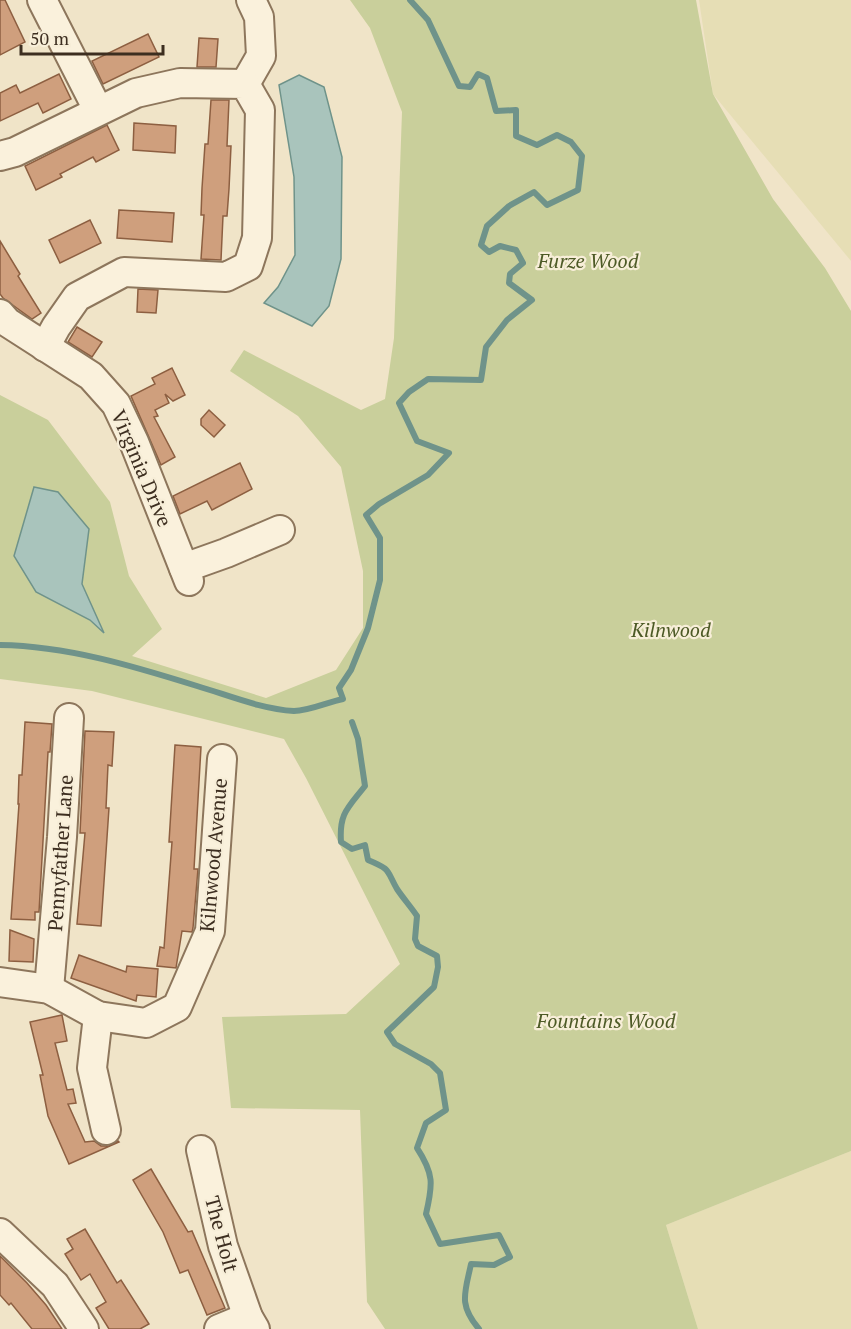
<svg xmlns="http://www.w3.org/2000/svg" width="851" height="1329" viewBox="0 0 851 1329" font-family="'PT Serif',serif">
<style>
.farmland{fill:#e6deb5}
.green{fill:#c9cf9b;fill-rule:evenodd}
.water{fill:#a9c4bc;stroke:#6f938a;stroke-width:1.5}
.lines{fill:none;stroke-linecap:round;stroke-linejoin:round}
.stream{stroke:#6f938a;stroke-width:6}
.building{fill:#cf9f7d;stroke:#8d5f41;stroke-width:1.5}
.minor-casing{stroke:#8d765c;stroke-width:32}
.minor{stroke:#faf1dc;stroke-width:28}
.labels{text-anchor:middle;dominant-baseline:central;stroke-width:4.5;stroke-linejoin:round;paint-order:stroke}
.park-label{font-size:20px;font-style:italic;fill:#4d5a26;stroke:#f7eed8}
.street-label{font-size:20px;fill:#3d2e20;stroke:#f7eed8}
</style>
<rect width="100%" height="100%" fill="#f0e4c8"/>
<g class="farmland">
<path d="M699,0h152v261l-138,-167z"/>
<path d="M851,1151v178h-153l-32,-104z"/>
</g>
<path class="green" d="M350,0h346l17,94 60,105 52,69 26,43v840l-185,74 32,104h-313l-18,-27 -7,-192 -129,-2 -9,-91 124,-3 54,-50 -94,-186 -22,-39 -192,-48 -92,-12v-284l48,25 62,82 19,74 33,53 -30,27 134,42 70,-28 27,-42v-57l-22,-104 -43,-51 -68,-45 14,-21 117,60 24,-11 9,-61 8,-226 -32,-84zM89,529l-7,55 21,47 -13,-11 -54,-28z"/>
<g class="water">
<path d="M299,75l25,12 18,70 -1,102 -12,47 -17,20 -48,-23 14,-16 17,-32 -1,-78 -15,-92z"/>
<path d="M34,487l24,5 31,37 -7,55 22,49 -14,-13 -54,-28 -22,-36z"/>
</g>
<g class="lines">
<g class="stream">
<path d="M0,645c67,1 133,21 197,41 31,9 64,23 97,25 15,0 34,-9 49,-12l-4,-11 12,-18 17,-42 12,-48v-42l-14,-23 13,-11 49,-29 21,-22 -32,-12 -18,-38 10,-11 19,-13 53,1 5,-33 21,-27 25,-20 -23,-17 1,-9 13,-11 -7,-13 -16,-4 -11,6 -8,-7 6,-19 22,-20 25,-14 13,13 31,-15 4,-34 -11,-14 -14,-7 -20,10 -21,-9v-26l-20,1 -9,-33 -9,-4 -8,13 -11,-1 -31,-66 -18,-20"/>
<path d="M352,722l6,17 7,47c-17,22 -26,27 -24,56l11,7 13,-4 3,15c24,10 18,10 29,29 6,9 14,18 20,27l-2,23 3,7 19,10 1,11 -4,20 -47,45 8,12 36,20 9,9 6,37 -20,13 -9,25c17,26 16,36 9,66l14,30 59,-9 11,22 -16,8 -23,-1c-6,29 -13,40 8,65"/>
</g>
</g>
<g class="building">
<path d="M0,0h5l20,42 -25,13z"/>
<path d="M148,34l11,23 -56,27 -11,-23z"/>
<path d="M199,38l19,1 -2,28h-19z"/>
<path d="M59,74l12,25 -28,14 -5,-10 -38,18v-28l16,-8 4,8z"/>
<path d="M211,100h18l-2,46h4l-2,43 -2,27h-4l-2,44 -20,-1 3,-44h-3l1,-27 3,-44h3z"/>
<path d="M134,123l42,3 -1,27 -42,-3z"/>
<path d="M107,125l12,25 -23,12 -3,-5 -33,17 2,3 -26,13 -11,-24z"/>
<path d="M119,210l55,3 -2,29 -55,-4z"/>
<path d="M90,220l11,23 -41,20 -11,-23z"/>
<path d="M0,241l20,33 -2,2 23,37 -9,6 -29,-21 -3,-4z"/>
<path d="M138,289l20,1 -2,23 -19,-1z"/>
<path d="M77,327l25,15 -10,15 -24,-15z"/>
<path d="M172,368l13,27 -12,6 -8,-7 4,9 -14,7 3,6 -4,1 21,40 -14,8 -30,-69 24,-12 -3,-6z"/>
<path d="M209,410l16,15 -11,12 -13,-12v-6z"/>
<path d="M240,463l12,26 -40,21 -5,-9 -27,13 -7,-18z"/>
<path d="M25,722l27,2 -2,28h-2l-9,160h-4v8l-24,-1 8,-115h-1l1,-29h3z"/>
<path d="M85,731l29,1 -2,34 -4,-1 -2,43h3l-8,118 -24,-2 8,-91h-5z"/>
<path d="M175,745l26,2 -7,122h4l-5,59 -1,4 -10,-1 -6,37 -19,-2 3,-19 4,1 8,-106h-3z"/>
<path d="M10,930l24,9 -1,23 -24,-1z"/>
<path d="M79,955l47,17 1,-6 31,3 -2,28 -19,-2 -1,6 -65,-23z"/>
<path d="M62,1015l5,26 -12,2 12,47 6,-1 3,14 -8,1 17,38 9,-1 7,5h8l9,-5 1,1 -50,22 -21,-48 -8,-41h3l-13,-53z"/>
<path d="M151,1169l37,63 4,-1 33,77 -18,7 -19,-45 -8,3 -17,-41 -30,-52z"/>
<path d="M85,1229l32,54 4,-3 28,44 -9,5h-31l-13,-21 10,-6 -16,-28 -9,6 -16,-26 8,-5 -6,-10z"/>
<path d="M0,1256l27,27 19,22 16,24h-30l-21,-26 -2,2 -9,-10z"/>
</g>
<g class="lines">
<g class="minor-casing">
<g id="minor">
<path d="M42,0l56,110"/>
<path d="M245,84l16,-28 -2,-39 -8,-17"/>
<path d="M0,156l15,-4 121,-59 44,-10 65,1 15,26 -3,128 -9,28 -22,11 -102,-5 -47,25 -21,30 -11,20"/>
<path d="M0,314l7,8 84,54 25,28 18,38 55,139"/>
<path d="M184,568l42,-15 54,-23"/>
<path d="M0,982l49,7 49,27 48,7 31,-16 33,-76 12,-172"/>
<path d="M49,989l13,-152 7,-119"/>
<path d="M98,1016l-6,52 14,62"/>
<path d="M201,1150l22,96 25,71 7,12"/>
<path d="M0,1233l55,52 29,44"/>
<path d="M219,1329l29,-12"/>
</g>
</g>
<use href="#minor" class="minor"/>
</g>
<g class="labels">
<g class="park-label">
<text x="588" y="260">Furze Wood</text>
<text x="671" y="629">Kilnwood</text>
<text x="606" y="1020">Fountains Wood</text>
</g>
<g class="street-label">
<text transform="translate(142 468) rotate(67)">Virginia Drive</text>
<text transform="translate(60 853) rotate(-86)">Pennyfather Lane</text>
<text transform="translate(213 855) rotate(-85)">Kilnwood Avenue</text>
<text transform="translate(222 1234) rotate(75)">The Holt</text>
</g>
</g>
<path d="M21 45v9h142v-9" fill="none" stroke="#3d2e20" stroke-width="3"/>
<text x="30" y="45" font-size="18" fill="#3d2e20" stroke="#f7eed8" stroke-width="4.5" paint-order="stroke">50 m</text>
</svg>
